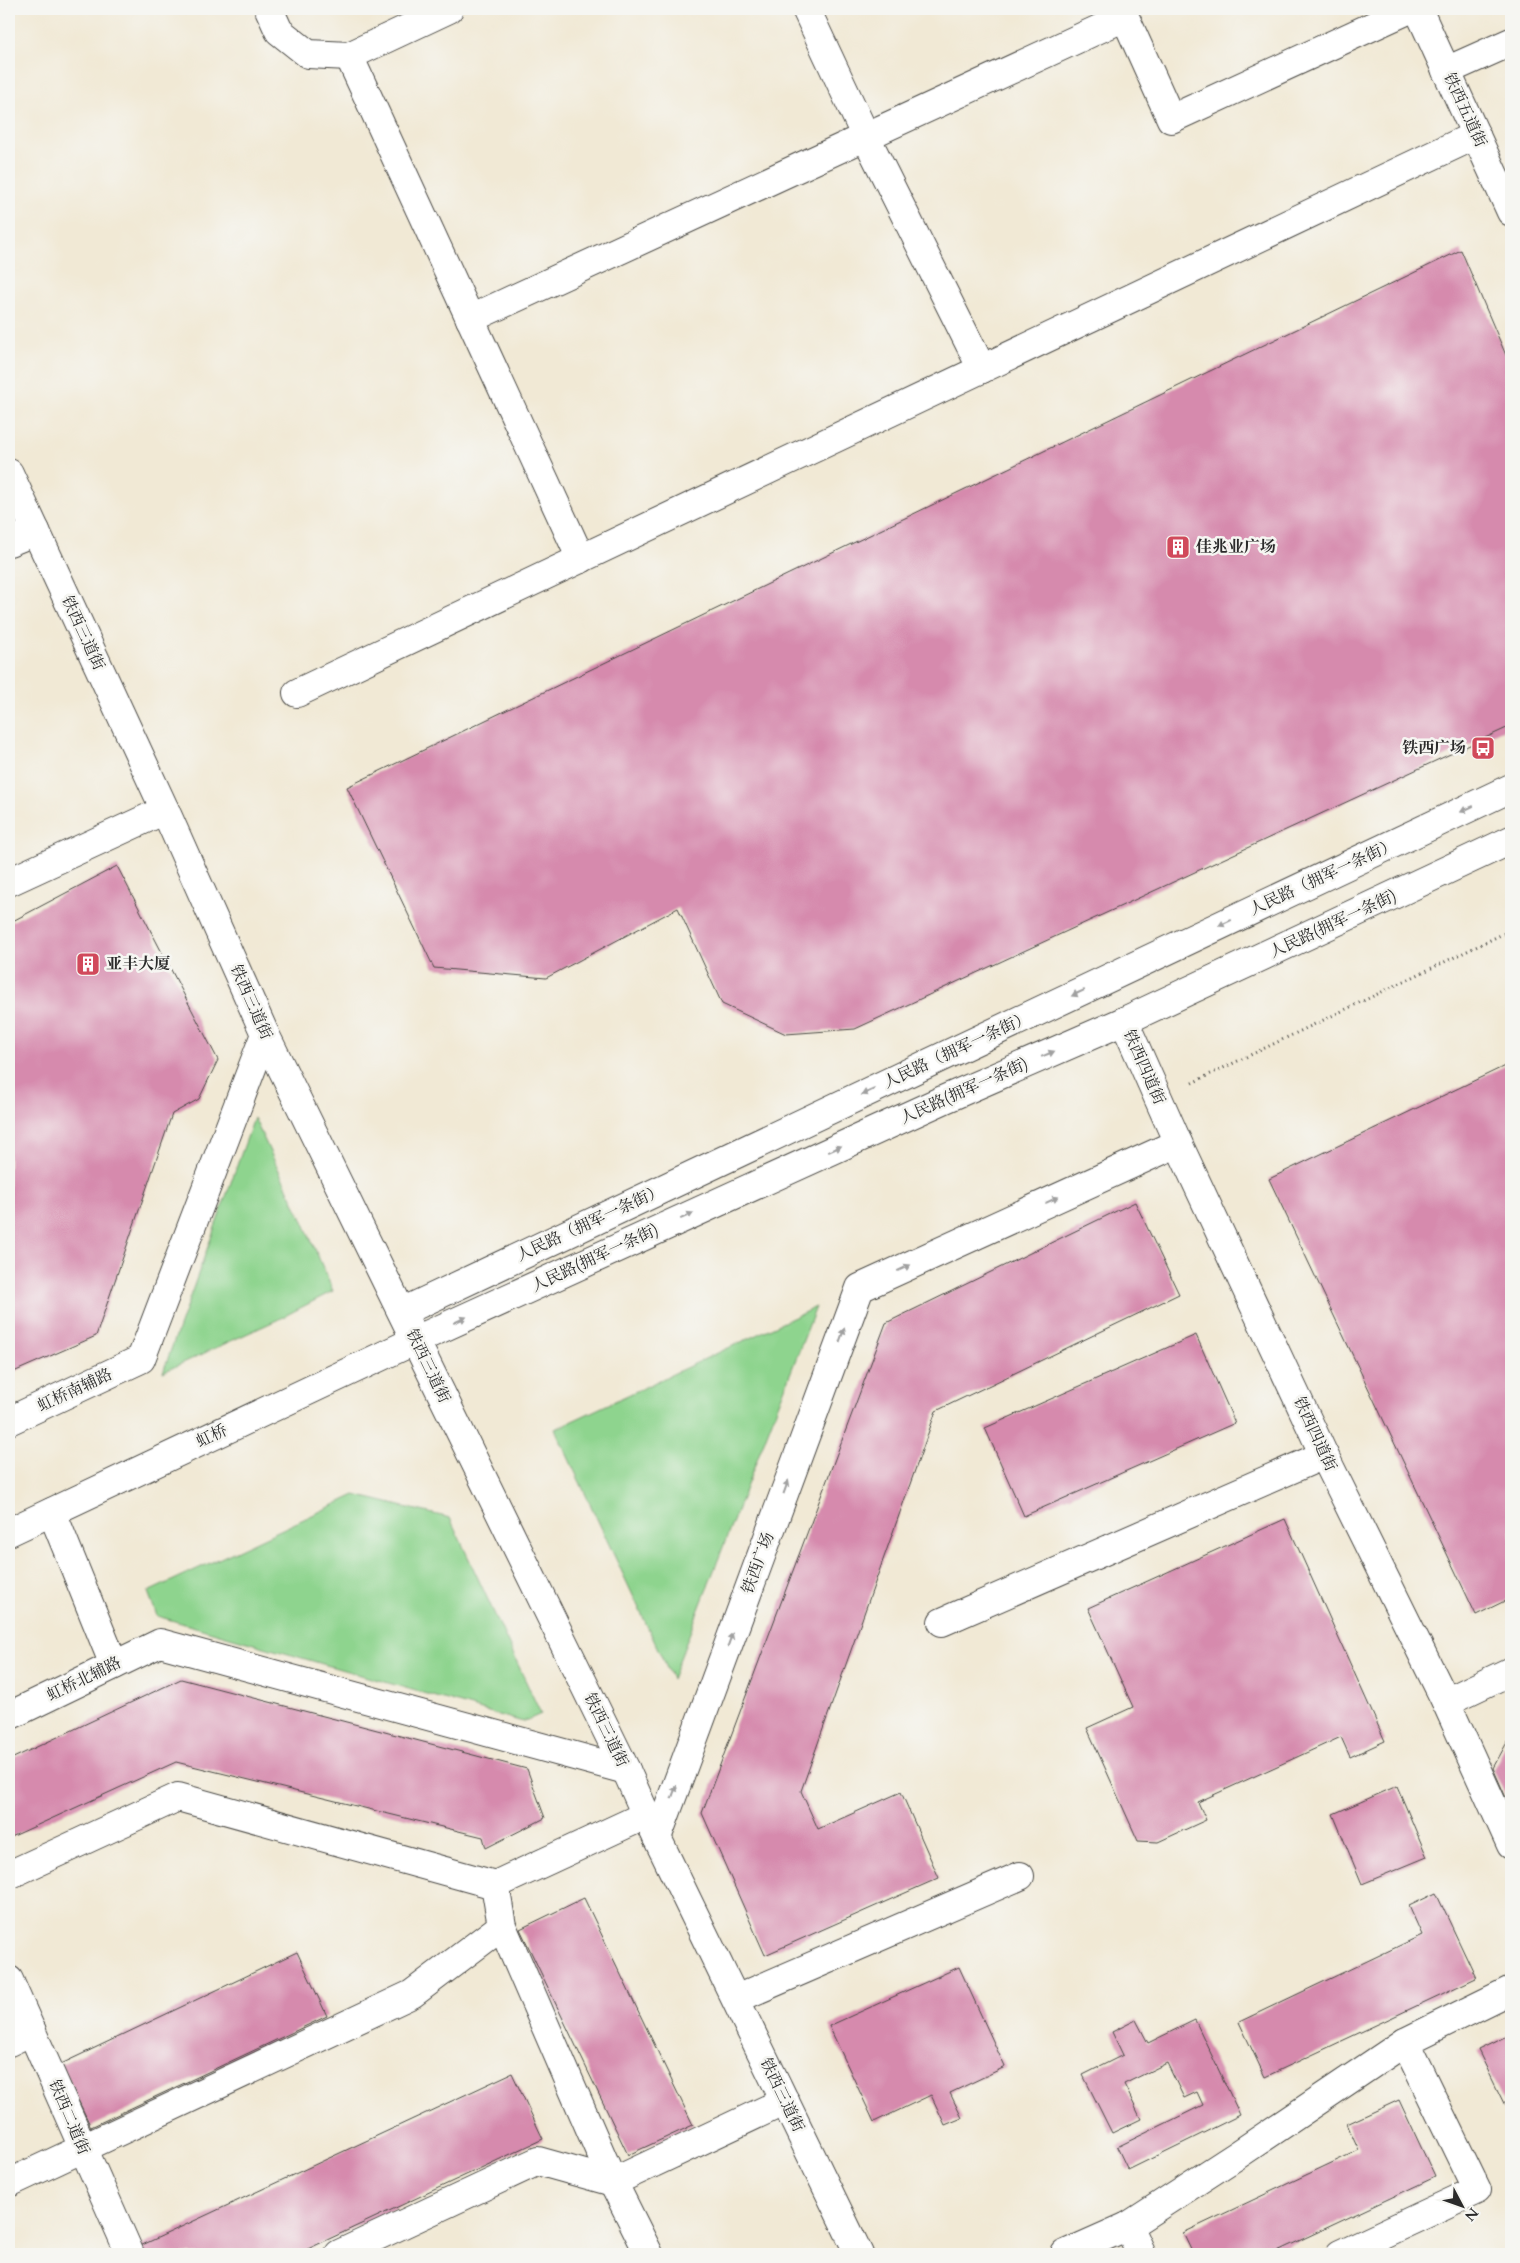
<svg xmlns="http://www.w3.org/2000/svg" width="1520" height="2263" viewBox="0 0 1520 2263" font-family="Cardo,'Noto Serif SC',serif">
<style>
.green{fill:#8ed48e;stroke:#5c805c}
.building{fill:#d68aad}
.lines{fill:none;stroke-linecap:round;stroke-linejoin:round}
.minor-casing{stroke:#494844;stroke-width:30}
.major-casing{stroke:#494844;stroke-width:30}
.path{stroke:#494844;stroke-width:3;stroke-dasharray:1 4;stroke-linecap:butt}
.minor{stroke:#fff;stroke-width:28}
.major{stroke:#fff;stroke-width:28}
.oneway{fill:#a0a0a0}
.labels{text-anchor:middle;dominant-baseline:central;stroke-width:5;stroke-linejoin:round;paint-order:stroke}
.street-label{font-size:16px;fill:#2b2b2b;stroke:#f6f6f2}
.poi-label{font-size:16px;font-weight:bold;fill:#2b2b2b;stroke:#f6f6f2;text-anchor:start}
</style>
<rect width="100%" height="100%" fill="#f6f6f2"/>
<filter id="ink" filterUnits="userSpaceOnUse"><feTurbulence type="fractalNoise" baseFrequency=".02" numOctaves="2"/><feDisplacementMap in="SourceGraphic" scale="10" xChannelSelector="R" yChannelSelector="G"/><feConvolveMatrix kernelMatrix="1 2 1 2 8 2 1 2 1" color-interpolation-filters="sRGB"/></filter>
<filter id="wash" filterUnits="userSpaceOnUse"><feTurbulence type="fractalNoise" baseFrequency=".0096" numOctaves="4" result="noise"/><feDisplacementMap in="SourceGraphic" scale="20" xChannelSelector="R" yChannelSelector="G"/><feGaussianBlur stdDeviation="1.12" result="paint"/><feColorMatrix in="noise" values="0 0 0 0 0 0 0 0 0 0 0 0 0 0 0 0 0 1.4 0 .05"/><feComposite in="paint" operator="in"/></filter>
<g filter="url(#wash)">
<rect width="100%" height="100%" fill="#f1e9d5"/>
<g class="green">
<path d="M254,1118l49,103 30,70 -56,29 -114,52z"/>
<path d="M816,1307l-144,372 -117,-250z"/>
<path d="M355,1495l95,23 91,196 -18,8 -366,-106 -9,-24z"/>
</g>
<g id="blocks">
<g class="building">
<path d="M1461,250l50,117v359l-656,303 -69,5 -64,-30 -44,-96 -132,70 -112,-10 -87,-181z"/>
<path d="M117,866l101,194 -19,39 -27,15 -76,222 -87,38v-451z"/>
<path d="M1511,1063v535l-35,17 -207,-436z"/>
<path d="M1135,1202l44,92 -243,117 -135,380 17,38 83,-37 38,86 -174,77 -63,-142 184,-490z"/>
<path d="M1196,1335l39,88 -211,93 -39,-88z"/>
<path d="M1285,1519l100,222 -35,16 -9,-20 -143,65 8,18 -48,22 -20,-1 -51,-113 46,-21 -45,-99z"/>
<path d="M181,1679l346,90 18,49 -59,30 -3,-11 -307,-75 -167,76v-78z"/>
<path d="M1511,1735v74l-18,-41z"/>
<path d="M1397,1786l30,71 -65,27 -29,-70z"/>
<path d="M1436,1893l40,85 -211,99 -26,-55 183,-87 -13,-29z"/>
<path d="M584,1898l109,227 -65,30 -108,-226z"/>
<path d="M297,1952l30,64 -236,111 -30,-63z"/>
<path d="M959,1967l46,100 -55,26 12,25 -17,7 -14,-30 -57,27 -45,-96z"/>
<path d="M1136,2020l12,23 47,-23 45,95 -112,55 -11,-23 86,-42 -6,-13 -13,6 -17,-35 -43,21 17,35 -29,14 -29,-58 40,-20 -11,-23z"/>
<path d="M1511,2034v84l-33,-68z"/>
<path d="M512,2073l31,66 -246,115h-156l-3,-7z"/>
<path d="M1399,2100l36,77 -164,77h-78l-10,-21 176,-83 -12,-26z"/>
</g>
</g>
</g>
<g filter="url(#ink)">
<use href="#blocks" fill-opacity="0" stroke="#494844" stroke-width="1"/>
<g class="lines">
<g class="minor-casing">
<g id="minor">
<path d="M269,9l10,22 29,23 41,2"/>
<path d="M449,9l-100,47 232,503"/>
<path d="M806,9l60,128 116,232"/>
<path d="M1418,9l93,203"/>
<path d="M1446,71l65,-29"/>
<path d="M470,319l655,-302 46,102 239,-110"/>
<path d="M9,542l27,-11"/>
<path d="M297,693l1179,-558"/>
<path d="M9,882l156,-72"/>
<path d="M1124,1021l54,122 146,312 122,247 65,143"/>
<path d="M9,1421l132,-62 124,-325"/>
<path d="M52,1512l62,153"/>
<path d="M942,1622l382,-167"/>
<path d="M1446,1702l65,-31"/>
<path d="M9,1716l151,-73 466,127"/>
<path d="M657,1838l203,-550 318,-145"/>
<path d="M9,1875l169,-78 317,88 151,-70"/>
<path d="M495,1885l7,41 111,256 36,72"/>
<path d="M9,1980l121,274"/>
<path d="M736,1999l284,-123"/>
<path d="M9,2042l23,-11"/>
<path d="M9,2183l403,-189 90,-68"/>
<path d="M1128,2226l13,28"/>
<path d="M339,2254l199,-93 75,21 172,-81"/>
<path d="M1065,2254l63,-28 108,-70 169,-114 106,-52"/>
<path d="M1340,2254l137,-64 -72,-148"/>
</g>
</g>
<g class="major-casing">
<g id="major">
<path d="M9,473l156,337 100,224 361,736 20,45 213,439"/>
<path d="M402,1312l1109,-524"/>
<path d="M9,1532l407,-192 529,-241 179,-78 387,-181"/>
</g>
</g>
<path class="path" d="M1192,1083l319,-153"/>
<use href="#minor" class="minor"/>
<use href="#major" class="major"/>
</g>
<defs><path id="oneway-solid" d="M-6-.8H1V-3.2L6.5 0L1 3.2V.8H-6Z" transform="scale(1.25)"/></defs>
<g class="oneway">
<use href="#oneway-solid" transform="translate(1467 809) rotate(155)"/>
<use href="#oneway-solid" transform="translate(1225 923) rotate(155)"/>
<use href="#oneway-solid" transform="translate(1078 993) rotate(155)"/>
<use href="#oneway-solid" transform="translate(1048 1054) rotate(-23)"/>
<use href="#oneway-solid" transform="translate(868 1092) rotate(155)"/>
<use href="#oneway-solid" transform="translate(835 1149) rotate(-25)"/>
<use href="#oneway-solid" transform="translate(1052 1200) rotate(-25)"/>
<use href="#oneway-solid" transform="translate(687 1216) rotate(-25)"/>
<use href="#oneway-solid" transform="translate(904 1268) rotate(-25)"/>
<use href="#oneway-solid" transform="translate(460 1320) rotate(-25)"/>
<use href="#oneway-solid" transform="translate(842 1335) rotate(-70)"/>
<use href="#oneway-solid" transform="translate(786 1487) rotate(-70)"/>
<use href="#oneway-solid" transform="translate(730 1640) rotate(-70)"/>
<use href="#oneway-solid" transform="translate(674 1792) rotate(-70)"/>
</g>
</g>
<defs>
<g id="building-square" transform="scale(1.25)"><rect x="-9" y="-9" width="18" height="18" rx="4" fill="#d1495b" stroke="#f6f6f2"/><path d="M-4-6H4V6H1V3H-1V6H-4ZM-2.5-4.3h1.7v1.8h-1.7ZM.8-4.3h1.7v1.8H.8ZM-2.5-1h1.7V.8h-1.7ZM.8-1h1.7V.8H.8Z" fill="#fff"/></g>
<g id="bus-square" transform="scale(1.25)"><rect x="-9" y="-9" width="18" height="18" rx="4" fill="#d1495b" stroke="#f6f6f2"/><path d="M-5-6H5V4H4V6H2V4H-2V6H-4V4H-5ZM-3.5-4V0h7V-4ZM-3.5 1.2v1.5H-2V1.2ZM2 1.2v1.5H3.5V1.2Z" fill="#fff"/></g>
</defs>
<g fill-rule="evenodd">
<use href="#building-square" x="1178" y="547"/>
<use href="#bus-square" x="1483" y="748"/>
<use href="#building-square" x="88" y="964"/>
</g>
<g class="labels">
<g class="street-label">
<text transform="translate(1465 110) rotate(65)">铁西五道街</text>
<text transform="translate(83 633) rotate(65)">铁西三道街</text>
<text transform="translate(1323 877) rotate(-25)">人民路（拥军一条街）</text>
<text transform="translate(1333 924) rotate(-25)">人民路(拥军一条街)</text>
<text transform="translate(251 1002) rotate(66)">铁西三道街</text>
<text transform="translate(957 1050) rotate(-25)">人民路（拥军一条街）</text>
<text transform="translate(1144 1067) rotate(66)">铁西四道街</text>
<text transform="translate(964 1091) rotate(-24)">人民路(拥军一条街)</text>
<text transform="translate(590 1223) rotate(-25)">人民路（拥军一条街）</text>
<text transform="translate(595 1258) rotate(-25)">人民路(拥军一条街)</text>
<text transform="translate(428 1366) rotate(64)">铁西三道街</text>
<text transform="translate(75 1390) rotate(-25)">虹桥南辅路</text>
<text transform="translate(1315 1434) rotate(65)">铁西四道街</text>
<text transform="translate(212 1436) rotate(-25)">虹桥</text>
<text transform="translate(758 1563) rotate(-70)">铁西广场</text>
<text transform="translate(84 1679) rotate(-26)">虹桥北辅路</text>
<text transform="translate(606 1730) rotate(64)">铁西三道街</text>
<text transform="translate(782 2095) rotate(64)">铁西三道街</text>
<text transform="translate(69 2117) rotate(67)">铁西二道街</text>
</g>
<g class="poi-label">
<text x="1196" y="547">佳兆业广场</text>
<text x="1466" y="748" text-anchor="end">铁西广场</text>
<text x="106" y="964">亚丰大厦</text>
</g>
</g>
<rect width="1520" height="2263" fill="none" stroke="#f6f6f2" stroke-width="30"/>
<g transform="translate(1462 2206) rotate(131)" stroke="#f6f6f2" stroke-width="4" paint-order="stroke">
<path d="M0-4L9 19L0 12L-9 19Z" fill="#2b2b2b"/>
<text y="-8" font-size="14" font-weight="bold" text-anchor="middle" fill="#2b2b2b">N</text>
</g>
</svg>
